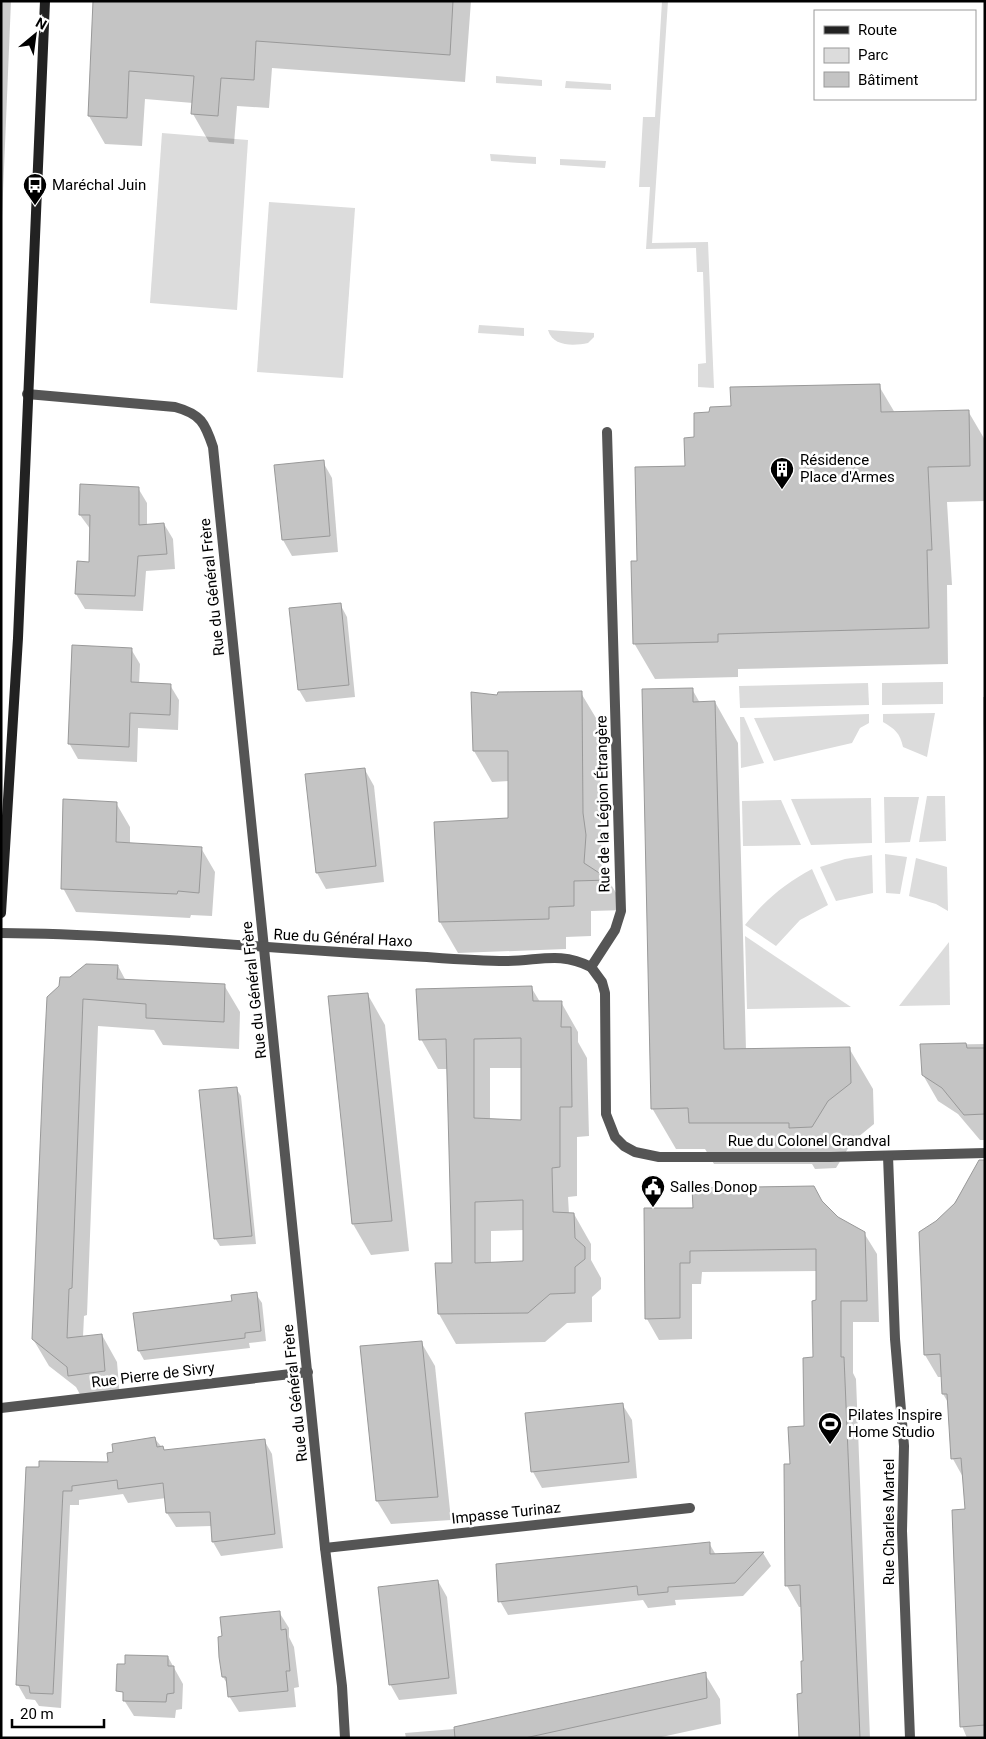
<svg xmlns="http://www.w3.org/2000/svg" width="986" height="1739" viewBox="0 0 986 1739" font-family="Roboto,sans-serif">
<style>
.green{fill:#dcdcdc}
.shadow{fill:#0003;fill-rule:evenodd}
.building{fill:#c4c4c4;stroke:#999;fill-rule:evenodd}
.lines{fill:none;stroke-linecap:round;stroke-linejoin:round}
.street{stroke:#555;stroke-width:10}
.secondary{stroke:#222;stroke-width:10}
.labels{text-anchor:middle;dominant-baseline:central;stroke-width:5;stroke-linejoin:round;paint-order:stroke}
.poi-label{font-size:15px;fill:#000;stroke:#fff;text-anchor:start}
.street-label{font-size:15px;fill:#000;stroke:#fff}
</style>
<rect width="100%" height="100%" fill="#fff"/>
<g class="green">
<path d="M662,1h6l-16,242 56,-1 6,146 -16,-1v-23l8,-1 -3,-91h-6l-1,-24 -50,1 4,-62h-11l4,-70h12z"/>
<path d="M496,76l46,4v6l-46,-3z"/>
<path d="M566,81l45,3v6l-46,-2z"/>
<path d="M162,133l86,7 -11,170 -87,-7z"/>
<path d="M490,154l46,3v7l-45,-3z"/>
<path d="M560,159l46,2 -1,7 -45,-3z"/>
<path d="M269,202l86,6 -12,170 -86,-6z"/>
<path d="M479,325l45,3v8l-46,-3z"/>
<path d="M548,330l46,3v4l-6,6c-14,3 -35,4 -40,-13z"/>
<path d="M943,682v22l-61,1v-22z"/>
<path d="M868,683l1,22 -129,3 -1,-22z"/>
<path d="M935,713l-8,44 -24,-10c-3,-14 -8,-18 -20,-25v-8z"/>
<path d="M869,714v9l-9,5 -8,15 -78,18 -20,-43z"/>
<path d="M740,717h4l20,46 -23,5z"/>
<path d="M927,796h18l1,45 -27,1z"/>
<path d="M884,797h35l-9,45 -25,1z"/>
<path d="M871,798l1,45 -61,2 -20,-46z"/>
<path d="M781,800l20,45 -58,1 -1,-45z"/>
<path d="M885,854l22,3 -7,37 -14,-1z"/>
<path d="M872,855l1,38 -37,8 -16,-34 25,-8z"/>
<path d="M916,858l31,9 1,44 -12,-7 -27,-8z"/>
<path d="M812,869l16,36 -28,15 -24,26 -31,-21c19,-24 39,-41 67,-56z"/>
<path d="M745,936l106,71 -104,2z"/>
<path d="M949,942l1,63 -51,1z"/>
</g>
<g class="shadow">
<path d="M1,1h10l-10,240z"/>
<path d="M95,1h376l-6,81 -193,-14 -3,40 -32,-2 -3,38 -25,-2 -16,-28v-11l-48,-4 -3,47 -37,-2 -16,-28z"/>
<path d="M879,386l16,27 73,-2 17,29v61l-38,1 5,83h-5l1,79 -210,5v8l-83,2 -21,-36 4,-81 49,-95 8,-29 15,-25 22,-5z"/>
<path d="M323,462l9,16 6,74 -46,4 -9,-16z"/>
<path d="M138,488l9,15v23l17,-2 9,15 2,30 -29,2 -3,40 -58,-2 -9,-15 14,-31 1,-33 -11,-15z"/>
<path d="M340,604l7,13 8,80 -49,5 -7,-12z"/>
<path d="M131,649l9,15 -1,20 31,1 9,15 -1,30 -40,-2 -1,34 -59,-3 -9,-16z"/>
<path d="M692,689l8,14 15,-1 23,41 8,307 103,-2 24,41 1,35 -22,18 -16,26 -21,1 -3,-5h-98l-9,-15h-29l-24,-41z"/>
<path d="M581,693l18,30 3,154 7,4 17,29 -35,1v25l-25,1v12l-108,4 -18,-31 -4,-99 74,-3 -1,-39 -17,1 -18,-31 24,-55z"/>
<path d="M983,697h2v100l-2,-74z"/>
<path d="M365,770l9,16 10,96 -58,7 -9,-16z"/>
<path d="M116,803l14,24v17l71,4 14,24 -3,44 -21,-1 -1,3 -114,-6 -13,-24z"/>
<path d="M118,966l8,15 98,4 16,27 -1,37 -76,-4 -9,-15 -56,-4 -11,289 -3,1 -1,21 19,-2 15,27 3,36 -36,4 -8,-15 -27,-21 -16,-27 38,-361z"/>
<path d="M531,987l9,15h21l17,30v10l9,16 2,78 -12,1v59l-9,1 1,17h5l17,30v16l10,18v11l-9,8v25l-25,1 -22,19 -89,2 -17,-30 15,-50 -5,-195h-11l-17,-30zM490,1068h32l1,53 -33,-1zM524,1230v33h-33v-32z"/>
<path d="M368,995l17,30 24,226 -38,4 -18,-31 -23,-227z"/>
<path d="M985,1044v96h-5l-22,-26 -20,-13 -15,-26 -2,-30z"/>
<path d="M236,1088l5,8 15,148 -36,2 -5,-8z"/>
<path d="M967,1183h18v555h-18l-5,-12 5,-215 -3,-32 -11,-20 -4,-55 -6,-10 -1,-17h-4l-13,-22 23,-142z"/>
<path d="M822,1201l15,17 27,15 13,21 2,68h-26v51l3,6 14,359h-70l5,-76 -3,-55h-3l-12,-21 4,-121 14,-37 10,-70 3,-87 -116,1 -1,12h-9v55l-33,1 -12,-21 -2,-109z"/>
<path d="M256,1294l6,9 4,38 -17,2 1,5 -106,12 -5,-9 94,-49z"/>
<path d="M421,1342l14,24 16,154 -60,4 -14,-23z"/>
<path d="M622,1404l10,16 5,58 -95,10 -9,-16z"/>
<path d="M155,1439l10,12 99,-11 8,14 11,94 -62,8 -8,-14 -1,-16 -36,1 -9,-14 -1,-15 -38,5 -5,-9 -44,6v5h-9l-9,203 -22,-2 -4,-6 -9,-1 -8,-14 9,-217 82,-4z"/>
<path d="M709,1543l7,12 47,-2 8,13 -28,30 -68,4 1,5 -28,3 -5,-8 -135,15 -8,-14z"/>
<path d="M438,1581l9,16 10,97 -58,6 -9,-16z"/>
<path d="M279,1612l10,16v9l5,10 5,40 -5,1 2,19 -57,5 -10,-16 -1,-11 -5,-8v-40z"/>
<path d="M168,1657l15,27 -1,25 -6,1 -1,8 -41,-2 -10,-16 2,-35z"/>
<path d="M705,1674l15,25 1,25 -64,14h-251l-1,-5 74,-6z"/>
</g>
<g class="building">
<path d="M93,1h360l-3,54 -194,-14 -2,39 -33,-2 -3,38 -27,-2 3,-38 -65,-5 -2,47 -39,-2z"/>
<path d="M880,384l1,28 88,-2 1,56 -42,1 4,83h-5l2,78 -211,6v8l-85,2 -2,-83h6l-2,-94 50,-1 -1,-28 10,-1v-24l15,-1 1,-5 21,-1 -1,-19z"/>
<path d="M324,460l6,76 -48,4 -8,-75z"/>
<path d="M80,484l59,3v38l25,-2 3,31 -29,2 -3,40 -60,-2 2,-33 12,1 1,-47h-11z"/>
<path d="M341,603l8,82 -51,5 -9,-82z"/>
<path d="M72,645l60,3 -1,34 40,2 -1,31 -40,-2 -1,34 -61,-3z"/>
<path d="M693,688v14l22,-1 9,348 126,-2 1,36 -23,18 -16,26 -23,1v-5h-100l-1,-15 -37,1 -9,-420z"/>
<path d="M582,691l1,122 3,22 -2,28 26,17 -36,1v25l-25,1v12l-110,3 -5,-100 74,-4v-67h-35l-2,-59 26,3 1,-3z"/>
<path d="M365,768l11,98 -60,7 -11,-99z"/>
<path d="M63,799l54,3 -1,40 86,5 -3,46 -21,-2 -1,3 -116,-5z"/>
<path d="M86,964l32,1 -1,14 108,5 -1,38 -78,-4v-14l-63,-5 -11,289 -3,1 -2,49 35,-4 3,37 -37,5 -1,-9 -35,-28 11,-263 4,-79 12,-11 1,-9h10z"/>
<path d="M532,986l1,15h29l-1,26h10l1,80h-12v60l-8,1 1,44 21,1 1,25 10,9v12l-10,8v26l-25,1 -22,19 -90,1 -3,-51h17l-6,-224 -27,1 -3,-51zM521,1038v82l-47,-2v-79zM523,1200v61l-48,2v-61z"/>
<path d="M368,993l24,228 -40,3 -24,-228z"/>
<path d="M966,1043l1,5h18v66l-21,1 -22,-27 -20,-13 -2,-31z"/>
<path d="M237,1087l15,149 -38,3 -15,-149z"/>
<path d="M979,1160h6v565l-25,2 -8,-217 13,-1 -4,-51 -10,1 -4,-65h-5l-2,-40 -16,1 -5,-123 17,-11 19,-18z"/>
<path d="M814,1186l8,15 16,16 27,15 2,69h-26v56h3l16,381h-61l-2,-44 5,-1 -1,-32h2l-3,-76 -15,1 -1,-122h6l-2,-37 16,-1 -1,-68 10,-1 -1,-56 4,-1v-51l-126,2v12h-10v55l-35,1 -1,-111h49l-1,-20z"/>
<path d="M257,1292l4,39 -16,2v5l-107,13 -5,-38 99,-12 -1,-6z"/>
<path d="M422,1341l16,156 -62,4 -16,-155z"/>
<path d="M623,1403l6,59 -98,10 -6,-59z"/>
<path d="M155,1437l2,10 6,-1 1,4 101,-11 10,95 -63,8 -2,-30 -44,1 -3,-30 -45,6 -1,-9 -45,6v5h-9l-10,203 -23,-1 -1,-7 -13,-1 10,-218h13v-6l69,1 -1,-9 6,-1 -1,-8z"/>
<path d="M710,1542v12l54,-2 -29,31 -67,4v5l-30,3 -1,-9 -139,16 -2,-38z"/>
<path d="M438,1580l11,98 -60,7 -11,-98z"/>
<path d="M280,1611l1,19 5,-1 4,42h-4l2,20 -60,6 -2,-20h-4l-3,-20 -1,-20 4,-1 -2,-19z"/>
<path d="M125,1655l43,1v10h6v27l-7,1 -1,8 -43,-1v-9l-7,-1 1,-27h8z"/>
<path d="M706,1672l1,26 -182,40h-70l-1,-11z"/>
</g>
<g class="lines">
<g class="street">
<path d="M27,394l148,13c26,7 30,16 38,40l112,1101 17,138 3,52"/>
<path d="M607,432l14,479 -6,19 -24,37 11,15 3,11 1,121 9,23 9,9 11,6 24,5h171l155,-4"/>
<path d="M1,933c142,1 284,18 426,24 27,2 53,4 79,4 33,0 54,-10 85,6"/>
<path d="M888,1156l7,183 9,107 -2,85 8,207"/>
<path d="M1,1408l307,-36"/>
<path d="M325,1548l365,-40"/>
</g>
<path class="secondary" d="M1,913l17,-275 27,-637"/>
</g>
<defs>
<g id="bus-pin" transform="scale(1.25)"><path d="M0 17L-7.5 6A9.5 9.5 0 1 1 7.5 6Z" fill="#000" stroke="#fff"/><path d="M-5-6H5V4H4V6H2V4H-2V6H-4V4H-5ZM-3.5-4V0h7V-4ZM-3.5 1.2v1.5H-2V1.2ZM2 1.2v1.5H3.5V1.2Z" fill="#fff"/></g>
<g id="building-pin" transform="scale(1.25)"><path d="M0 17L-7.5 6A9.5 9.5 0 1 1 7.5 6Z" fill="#000" stroke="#fff"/><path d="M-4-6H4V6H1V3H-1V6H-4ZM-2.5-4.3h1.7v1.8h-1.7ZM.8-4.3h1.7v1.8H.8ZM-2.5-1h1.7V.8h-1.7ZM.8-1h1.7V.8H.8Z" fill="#fff"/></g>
<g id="civic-pin" transform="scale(1.25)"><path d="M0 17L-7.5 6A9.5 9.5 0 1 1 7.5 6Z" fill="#000" stroke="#fff"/><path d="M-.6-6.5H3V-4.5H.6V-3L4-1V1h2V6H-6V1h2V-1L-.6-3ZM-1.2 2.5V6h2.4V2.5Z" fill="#fff"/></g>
<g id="stadium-pin" transform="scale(1.25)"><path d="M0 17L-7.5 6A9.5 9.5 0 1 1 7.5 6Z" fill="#000" stroke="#fff"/><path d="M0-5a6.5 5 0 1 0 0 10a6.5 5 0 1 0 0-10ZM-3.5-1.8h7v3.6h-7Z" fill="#fff"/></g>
</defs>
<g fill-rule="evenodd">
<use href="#bus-pin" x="35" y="185"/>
<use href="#building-pin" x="782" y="469"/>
<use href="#civic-pin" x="653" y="1187"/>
<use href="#stadium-pin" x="830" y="1424"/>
</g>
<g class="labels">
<g class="poi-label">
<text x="52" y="185">Maréchal Juin</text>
<text x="800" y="460">Résidence<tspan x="800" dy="17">Place d'Armes</tspan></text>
<text x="670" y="1187">Salles Donop</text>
<text x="848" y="1415">Pilates Inspire<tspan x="848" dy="17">Home Studio</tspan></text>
</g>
<g class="street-label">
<text transform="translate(212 587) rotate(-96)">Rue du Général Frère</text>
<text transform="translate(603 804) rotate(-91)">Rue de la Légion Étrangère</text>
<text transform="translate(343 938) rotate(3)">Rue du Général Haxo</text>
<text transform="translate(254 990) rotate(-96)">Rue du Général Frère</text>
<text x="809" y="1141">Rue du Colonel Grandval</text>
<text transform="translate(153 1375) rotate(-7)">Rue Pierre de Sivry</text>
<text transform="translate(295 1393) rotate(-96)">Rue du Général Frère</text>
<text transform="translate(506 1513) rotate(-6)">Impasse Turinaz</text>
<text transform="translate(889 1522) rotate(-90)">Rue Charles Martel</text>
</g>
</g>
<rect width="986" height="1739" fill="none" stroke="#000000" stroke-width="5"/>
<rect x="814" y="10" width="162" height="90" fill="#ffffff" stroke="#999999"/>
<rect x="824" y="26" width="25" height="8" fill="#222222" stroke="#999999"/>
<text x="858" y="35" font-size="15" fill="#000000">Route</text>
<rect x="824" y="48" width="25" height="15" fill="#dcdcdc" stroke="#999999"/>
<text x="858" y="60" font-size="15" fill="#000000">Parc</text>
<rect x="824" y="72" width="25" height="15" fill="#c4c4c4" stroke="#999999"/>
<text x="858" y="85" font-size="15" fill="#000000">Bâtiment</text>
<g transform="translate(35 35) rotate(29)" stroke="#ffffff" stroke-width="4" paint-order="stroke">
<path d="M0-4L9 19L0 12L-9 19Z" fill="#000000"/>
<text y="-8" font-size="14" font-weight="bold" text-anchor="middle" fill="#000000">N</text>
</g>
<path d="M12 1719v8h92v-8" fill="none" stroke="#000000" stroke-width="2.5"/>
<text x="20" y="1719" font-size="15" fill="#000000" stroke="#ffffff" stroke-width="4" paint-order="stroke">20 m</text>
</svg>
